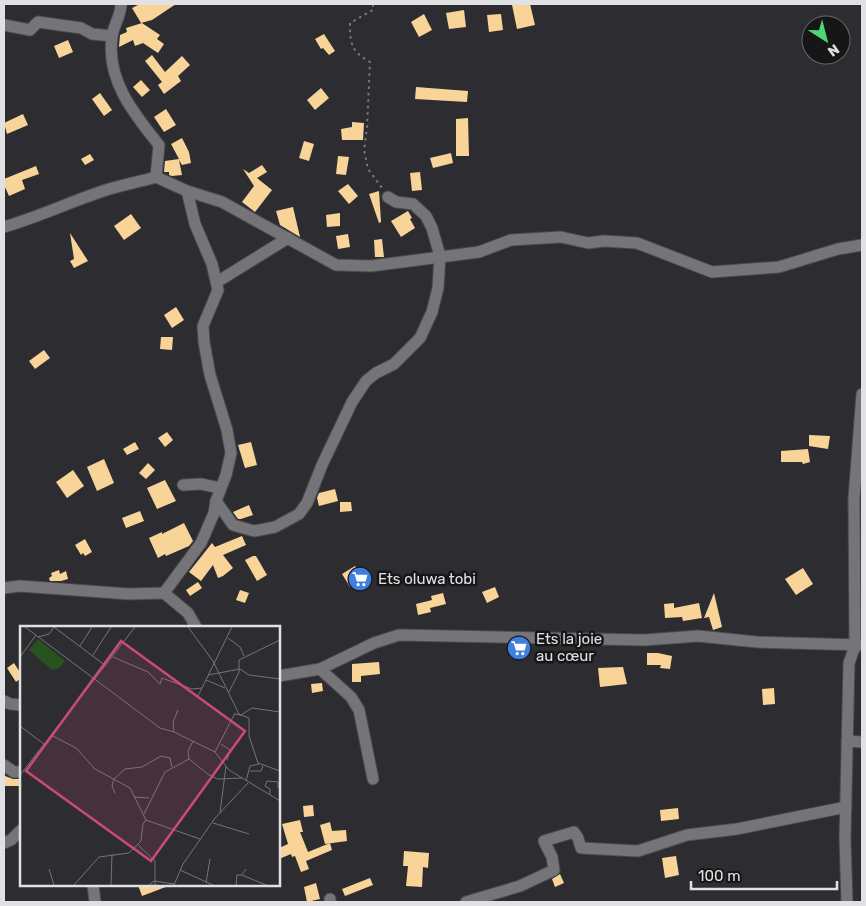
<svg xmlns="http://www.w3.org/2000/svg" width="866" height="906" viewBox="0 0 866 906" font-family="Rubik,sans-serif">
<style>
.building{fill:#f9d499}
.lines{fill:none;stroke-linecap:round;stroke-linejoin:round}
.street-casing{stroke:#4a4a4e;stroke-width:13}
.path{stroke:#79797c;stroke-width:2;stroke-dasharray:2.5 4;stroke-linecap:butt}
.street{stroke:#757579;stroke-width:11}
.labels{text-anchor:middle;dominant-baseline:central;stroke-width:5;stroke-linejoin:round;paint-order:stroke}
.poi-label{font-size:15px;fill:#e1e1e4;stroke:#161617;text-anchor:start}
.inset-road{fill:none;stroke:#757579;stroke-width:1}
.view{fill:#ca4a7d;fill-opacity:0.15;stroke:#ca4a7d;stroke-width:2.5}
.inset-edge{fill:none;stroke:#e1e1e4;stroke-width:2.5}
</style>
<rect width="100%" height="100%" fill="#2d2d31"/>
<g class="building">
<path d="M140,4h36l-24,16 -11,3 -9,-15z"/>
<path d="M516,4h14l5,21 -18,4 -5,-24z"/>
<path d="M464,10l2,17 -17,2 -3,-16z"/>
<path d="M424,14l8,16 -13,7 -8,-15z"/>
<path d="M501,14l2,16 -14,2 -2,-17z"/>
<path d="M142,23l18,12 -3,4 7,5 -6,9 -15,-10 -8,3 -2,-6 -14,7 1,-12 7,-3 -1,-4z"/>
<path d="M324,34l11,17 -6,4 -6,-7 -2,1 -6,-10z"/>
<path d="M68,40l5,12 -14,6 -5,-12z"/>
<path d="M152,55l13,17 17,-16 8,9 -12,11 3,5 -17,13 -6,-9 4,-3 -17,-21z"/>
<path d="M141,80l9,10 -8,7 -9,-10z"/>
<path d="M416,87l52,4 -1,11 -52,-3z"/>
<path d="M321,88l8,10 -14,12 -8,-10z"/>
<path d="M100,93l12,17 -8,6 -12,-17z"/>
<path d="M166,109l10,16 -12,7 -10,-15z"/>
<path d="M23,114l5,11 -21,9 -3,-11z"/>
<path d="M468,118l1,38h-13v-37z"/>
<path d="M352,122l12,1 -1,17h-21l-1,-11 11,-2z"/>
<path d="M182,138l7,14 2,11 -9,2 -3,-5 3,15 -10,1 -3,-1v-3h-5l1,-11 14,-2 -8,-15z"/>
<path d="M304,141l10,3 -5,17 -10,-3z"/>
<path d="M451,153l2,10 -20,5 -3,-10z"/>
<path d="M90,154l4,6 -9,5 -4,-6z"/>
<path d="M338,156l11,1 -3,18 -10,-1z"/>
<path d="M262,165l5,7 -10,6 15,12 -17,22 -13,-10 12,-16 -11,-17 6,4z"/>
<path d="M36,166l3,8 -17,6 3,9 -16,7 -5,-11v-6z"/>
<path d="M420,172l2,18 -10,1 -2,-18z"/>
<path d="M348,184l10,12 -9,8 -11,-13z"/>
<path d="M379,191l2,31 -2,1 -10,-29z"/>
<path d="M293,207l7,30 -20,-12 -4,-14z"/>
<path d="M408,211l4,7 -2,1 5,9 -14,9 -10,-16z"/>
<path d="M340,213v13l-13,1 -1,-12z"/>
<path d="M131,214l10,14 -17,12 -10,-14z"/>
<path d="M70,233l18,28 -14,7 -4,-7 4,-2z"/>
<path d="M348,234l2,13 -12,2 -2,-13z"/>
<path d="M382,239l2,18h-9l-1,-17z"/>
<path d="M176,307l8,13 -12,8 -8,-13z"/>
<path d="M161,337h12l-1,13 -12,-1z"/>
<path d="M44,350l6,8 -15,11 -6,-8z"/>
<path d="M167,432l6,8 -8,7 -7,-9z"/>
<path d="M809,435l21,1 -2,13 -19,-3z"/>
<path d="M135,442l4,7 -12,6 -4,-6z"/>
<path d="M251,442l6,23 -12,3 -7,-23z"/>
<path d="M808,449l2,13 -7,2 -1,-2h-21v-11z"/>
<path d="M104,459l10,24 -17,8 -10,-24z"/>
<path d="M148,463l7,7 -9,9 -7,-6z"/>
<path d="M73,470l11,16 -17,12 -11,-16z"/>
<path d="M165,480l11,21 -19,8 -10,-21z"/>
<path d="M335,489l3,12 -19,5 -2,-8 2,-5z"/>
<path d="M340,502h11l1,9 -12,1z"/>
<path d="M249,505l4,10 -12,4h-3l-5,-7z"/>
<path d="M140,511l4,10 -18,7 -4,-10z"/>
<path d="M184,523l9,18 -4,5 -23,10 -1,-2 -7,4 -9,-20 13,-6v2z"/>
<path d="M242,536l4,9 -23,10 10,13 -10,8 -5,2 -5,-13 -12,16 -12,-9 23,-29 3,4z"/>
<path d="M85,539l7,13 -7,4 -2,-3 -2,2 -6,-10z"/>
<path d="M253,556h3l11,19 -10,6 -12,-21z"/>
<path d="M355,566l8,13 -13,8 -8,-13z"/>
<path d="M803,568l10,16 -17,11 -11,-16z"/>
<path d="M59,570l1,4 6,-3 2,8 -7,2h-11l-1,-3 3,-2 -1,-3z"/>
<path d="M198,582l4,6 -12,8 -4,-6z"/>
<path d="M495,587l4,10 -12,6 -5,-11z"/>
<path d="M240,590l9,3 -4,10 -9,-3z"/>
<path d="M443,593l3,11 -16,4 1,4 -13,3 -2,-11 16,-4 -1,-4z"/>
<path d="M714,593l8,34 -9,3 -4,-13 -5,1z"/>
<path d="M674,603v5l25,-5 3,15 -19,3 -1,-4 -17,1 -1,-14z"/>
<path d="M647,653h11l14,3 -2,13 -10,-1 1,-3h-14z"/>
<path d="M379,662l1,12 -19,2v6h-9v-18z"/>
<path d="M14,663l7,11v4l-5,4 -9,-14z"/>
<path d="M623,667l4,17 -27,3 -2,-19z"/>
<path d="M322,683l1,8 -11,2 -1,-9z"/>
<path d="M774,688l1,16 -12,1 -1,-16z"/>
<path d="M5,776l8,3h8v7h-16z"/>
<path d="M313,805l1,11 -10,1 -1,-11z"/>
<path d="M678,808l1,11 -18,2 -1,-11z"/>
<path d="M300,820l3,12h-3l8,20 22,-9 2,7 -26,11 3,8 -8,3 -6,-16 -3,1 -1,-3 -12,5v-11l9,-4 -6,-20z"/>
<path d="M330,822l2,9 14,-1 1,11 -22,3 -5,-19z"/>
<path d="M404,851l25,2 -1,15 -5,-1 -1,20 -16,-1 2,-20h-5z"/>
<path d="M676,856l3,19 -14,3 -3,-20z"/>
<path d="M560,874l4,9 -9,4 -3,-8z"/>
<path d="M370,878l3,7 -28,11 -3,-7z"/>
<path d="M316,883l4,16 -13,3 -3,-15z"/>
<path d="M138,885h33l-29,11z"/>
</g>
<g class="lines">
<g class="street-casing">
<g id="street">
<path d="M121,4c0,12 -8,22 -9,33 -6,43 22,77 47,108l-3,32"/>
<path d="M4,25l26,5 8,-8 43,6 11,6 20,2"/>
<path d="M4,227c34,-10 66,-25 99,-36 17,-6 36,-9 53,-14l31,14 35,11 114,63 35,1 108,-14 32,-12 50,-3 27,6 16,-2 33,2 75,29 67,-5 59,-18 24,-4"/>
<path d="M217,282l71,-44"/>
<path d="M183,485l18,-1 19,4"/>
<path d="M216,501l17,24 21,6 21,-4 24,-13 8,-11 15,-38 30,-63 14,-21 10,-8 18,-9 26,-26 12,-26 6,-24 2,-32 -8,-28 -6,-12 -13,-12 -17,-2 -8,-5"/>
<path d="M4,588l16,-2 109,8 35,-1 24,20 8,14"/>
<path d="M164,593l37,-50 13,-30 2,-12 10,-26 5,-22 -4,-23 -17,-55 -6,-33 -1,-16 15,-36 -6,-26 -17,-40 -8,-33"/>
<path d="M320,669l31,28 8,13 14,69"/>
<path d="M279,676l41,-7 54,-26 25,-8 245,5 54,-4 59,6 105,3"/>
<path d="M4,701l6,3 11,1"/>
<path d="M847,741l15,1"/>
<path d="M4,765l10,7h7"/>
<path d="M4,843l7,-3 10,-10"/>
<path d="M93,885l2,17"/>
<path d="M330,899v3"/>
<path d="M466,902l54,-16 34,-16 -2,-13 -8,-16 30,-9 4,6 3,10 57,3 49,-16 50,-6 109,-22"/>
<path d="M847,902l-2,-64 4,-175 6,-17 -1,-148 8,-104"/>
</g>
</g>
<path class="path" d="M373,4v6l-23,13c0,21 1,28 20,39l-3,66 -3,22 4,19 14,19"/>
<use href="#street" class="street"/>
</g>
<defs>
<g id="supermarket-disc" transform="scale(1.25)"><circle r="9.5" fill="#3f7fe0" stroke="#161617"/><path d="M-6-5.5h2.5l.6 2H6L4.5 2H-2.5L-4.4-4H-6ZM-1.5 3.2a1.3 1.3 0 1 0 .1 0ZM3 3.2a1.3 1.3 0 1 0 .1 0Z" fill="#fff"/></g>
</defs>
<g fill-rule="evenodd">
<use href="#supermarket-disc" x="360" y="579"/>
<use href="#supermarket-disc" x="519" y="648"/>
</g>
<g class="labels">
<g class="poi-label">
<text x="378" y="579">Ets oluwa tobi</text>
<text x="536" y="639">Ets la joie<tspan x="536" dy="17">au cœur</tspan></text>
</g>
</g>
<g transform="translate(20 626)">
<rect width="260" height="260" fill="#2d2d31"/>
<path d="M18,13l27,22 -6,7 -7,2 -23,-20z" fill="#28521e"/>
<path class="inset-road" d="M5,1l135,101 14,4 41,20 14,18 51,31M34,1l52,39M168,1l25,34 26,53M18,11l11,-3 5,-7M208,12l12,9 4,9M60,20l12,-19M73,29l18,-28M0,31l16,-22M93,31l35,15 12,12 2,-6 30,11 10,-1M188,49l32,-6 9,6 31,4M186,54l19,8M209,66l10,-20v-12l41,-20M177,72l35,-71M215,88l6,1 11,-7 28,4M218,88l11,4v18l9,27 22,8M0,100l24,18M154,106l-1,-10 5,-12M31,109l25,13 19,21 35,19 16,32 54,19M173,115l-5,10 1,8 20,16 9,4 24,-1M201,118l9,6 -3,10M195,126l20,-39M230,145h11l2,-5M0,149l115,-148M226,155l4,-15 9,-2M95,167l-3,-7 2,-7 11,-10 17,-2 19,-11 9,2 2,9M250,169v-6l-5,-3 2,-5 11,1v6M114,171l15,1M200,187l6,-47M124,188l21,-42 24,-13M193,197l36,11M118,219l17,16v24M29,243l5,16M160,244l33,15M222,249l24,10M186,257l4,-24M54,259l25,-28 30,-4 12,-12 2,-17 3,-4M91,259l1,-31M129,259l5,-4 20,3M154,259l9,-21 32,-46 33,-35M216,259l1,-10h5l4,-6"/>
<path class="view" d="M101,15l124,90 -94,130 -125,-90z"/>
<rect width="260" height="260" class="inset-edge"/>
</g>
<rect width="866" height="906" fill="none" stroke="#e1e1e4" stroke-width="10"/>
<g transform="translate(826 40) rotate(144)"><circle r="24" fill="#161617" stroke="#676769"/>
<path d="M0-4L9 19L0 12L-9 19Z" fill="#4ed676"/>
<text y="-8" font-size="14" font-weight="bold" text-anchor="middle" fill="#e1e1e4">N</text>
</g>
<path d="M691 881v8h146v-8" fill="none" stroke="#e1e1e4" stroke-width="2.5"/>
<text x="698" y="881" font-size="15" fill="#e1e1e4" stroke="#161617" stroke-width="4" paint-order="stroke">100 m</text>
</svg>
